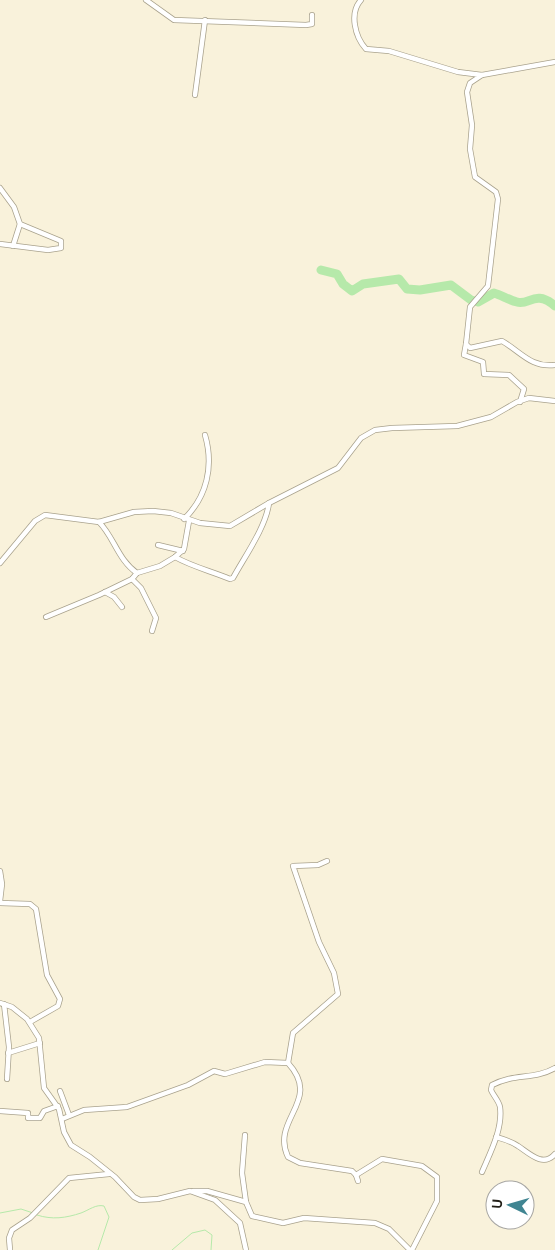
<svg xmlns="http://www.w3.org/2000/svg" width="555" height="1250" viewBox="0 0 555 1250" font-family="Overpass,sans-serif">
<style>
.lines{fill:none;stroke-linecap:round;stroke-linejoin:round}
.stream{stroke:#b6e9aa;stroke-width:1}
.river{stroke:#b6e9aa;stroke-width:9}
.minor-casing{stroke:#a9a28d;stroke-width:6}
.minor{stroke:#fff;stroke-width:4.5}
</style>
<rect width="100%" height="100%" fill="#f9f2db"/>
<g class="lines">
<g class="stream">
<path d="M0,1213l21,-4 12,4"/>
<path d="M37,1215c15,5 29,3 44,-2 8,-3 15,-9 23,-7l5,11 -11,33"/>
<path d="M172,1250l20,-17 13,-3 7,5 -1,15"/>
</g>
<path class="river" d="M321,270l16,4 6,10 9,7 11,-7 36,-5 8,10 13,1 31,-5 20,15 7,2 16,-9c7,2 15,7 23,9 12,4 18,-13 38,4"/>
<g class="minor-casing">
<g id="minor">
<path d="M146,0l28,20 132,5 6,-1v-9"/>
<path d="M361,0c-12,13 -6,37 5,49l23,2 69,21 24,3 -12,8 -3,9 5,33 -2,24 5,28 21,15 2,7 -10,87 -18,21 -4,37 4,4 32,-7c19,11 29,27 53,24"/>
<path d="M482,75l73,-13"/>
<path d="M195,95l10,-75"/>
<path d="M0,188l14,19 6,17 41,17v7l-13,2 -48,-6"/>
<path d="M13,246l7,-22"/>
<path d="M466,344l-2,11 19,7 1,12 25,1 15,14 -4,13"/>
<path d="M184,519c23,-22 30,-53 21,-84"/>
<path d="M99,522c15,15 19,38 38,51"/>
<path d="M158,545l25,6"/>
<path d="M175,557c18,10 36,14 55,22l3,-1c12,-22 33,-51 36,-75"/>
<path d="M0,563l35,-42 10,-6 54,7 35,-10 19,-1 18,2 29,10 30,3 39,-23 69,-35 23,-30 14,-8 17,-2 65,-2 34,-9 26,-15 12,-4 26,3"/>
<path d="M132,579l9,9 15,30 -4,13"/>
<path d="M105,592l9,5 8,10"/>
<path d="M46,617l53,-22 33,-16 5,-6 23,-7 15,-9 9,-8 5,-28"/>
<path d="M0,871l2,13 -2,17"/>
<path d="M0,903l30,1 6,5 11,66 13,24 -2,7 -28,16"/>
<path d="M0,1003l12,4 15,12 12,19 5,50 15,21 5,23 7,13 19,12 25,20 19,20 6,3 18,-1 32,-8 25,9 25,23 6,27"/>
<path d="M4,1004l5,43 -2,32"/>
<path d="M8,1053l32,-10"/>
<path d="M288,1063l5,-30 45,-39 -4,-21 -15,-31 -26,-76 25,-1 9,-4"/>
<path d="M60,1091l9,24"/>
<path d="M0,1111l28,2v5h12l4,-7 14,-5"/>
<path d="M62,1119l22,-9 43,-3 61,-22 26,-14 11,3 40,-12 23,1c35,38 -18,56 0,94l12,6 52,8 4,4 2,6"/>
<path d="M245,1135l-3,38 4,29"/>
<path d="M496,1137c7,2 15,4 22,9 11,7 25,22 37,8"/>
<path d="M482,1172c8,-19 21,-43 18,-65 -1,-6 -7,-12 -9,-17l1,-5c23,-12 42,-5 63,-17"/>
<path d="M356,1175l26,-16 40,7 15,11v24l-25,49"/>
<path d="M193,1191h14l39,11 6,14 31,7 21,-5 71,5 14,6 21,21"/>
<path d="M10,1250l-1,-12 3,-8 18,-12 39,-40 40,-4"/>
</g>
</g>
<use href="#minor" class="minor"/>
</g>
<g transform="translate(510 1205) rotate(275)"><circle r="24" fill="#ffffff" stroke="#a7a6a3"/>
<path d="M0-4L9 19L0 12L-9 19Z" fill="#408592"/>
<text y="-8" font-size="14" font-weight="bold" text-anchor="middle" fill="#232018">U</text>
</g>
</svg>
